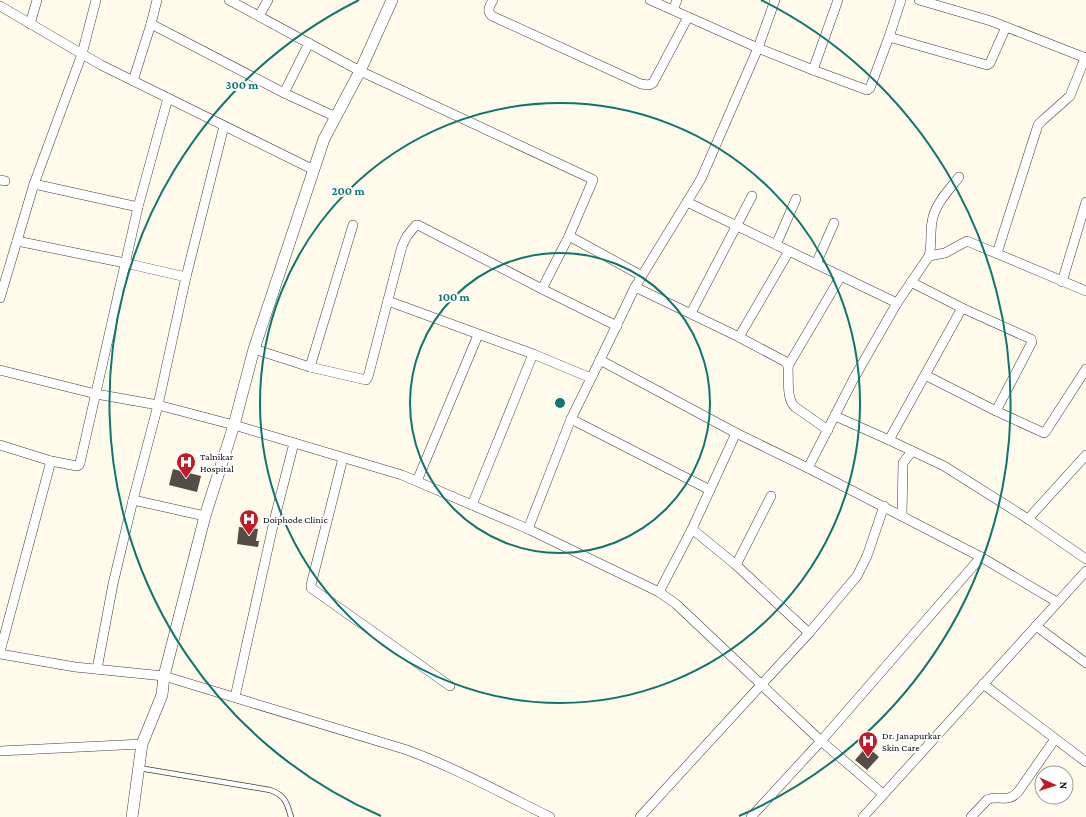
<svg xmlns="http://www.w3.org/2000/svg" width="1086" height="817" viewBox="0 0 1086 817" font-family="'Crimson Pro',serif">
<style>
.building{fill:#554c47}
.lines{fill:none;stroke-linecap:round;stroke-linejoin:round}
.service-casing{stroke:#3e3e3e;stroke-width:6}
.minor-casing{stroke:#3e3e3e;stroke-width:10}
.tertiary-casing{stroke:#3e3e3e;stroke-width:12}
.service{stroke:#fff;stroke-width:4.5}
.minor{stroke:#fff;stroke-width:9}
.tertiary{stroke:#fff;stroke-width:11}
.ring{fill:none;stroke:#0f766e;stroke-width:2}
.labels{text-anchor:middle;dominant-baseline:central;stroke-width:4;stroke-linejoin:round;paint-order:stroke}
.poi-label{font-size:10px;fill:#0b0b0b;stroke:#fff;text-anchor:start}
.centre{fill:#0f766e;stroke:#fff;stroke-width:2}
.ring-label{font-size:12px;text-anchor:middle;font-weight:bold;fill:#0f766e;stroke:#fff;stroke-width:4;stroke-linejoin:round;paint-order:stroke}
</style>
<rect width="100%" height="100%" fill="#fffae9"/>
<g class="building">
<path d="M173,469l28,7 -4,16 -28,-7z"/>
<path d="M239,527l19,2 -2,12h3l-1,6 -21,-3z"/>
<path d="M867,746l12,11 -12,13 -12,-10z"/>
</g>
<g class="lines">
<g class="service-casing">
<path id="service" d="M139,768l131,22c15,5 17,13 21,27"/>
</g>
<g class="minor-casing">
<g id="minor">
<path d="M229,0l131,71 232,108 1,1 -24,56 -27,53"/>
<path d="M493,0c-3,5 -7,11 -1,16l149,68 8,1 4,-2 35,-66"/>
<path d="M650,0l108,48 -57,131 -66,108 -35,73 136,73 72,35 173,89 76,45"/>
<path d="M775,0l-17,48 55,22 54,20 3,-2 19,-51 12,-37"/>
<path d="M919,0l72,21 95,37"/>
<path d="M0,6l101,59 213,105"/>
<path d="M673,10l4,-10"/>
<path d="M259,16l9,-16"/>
<path d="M30,24l7,-24"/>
<path d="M151,24l133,69 52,24"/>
<path d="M889,37l98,28 3,-2 16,-36"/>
<path d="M813,70l25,-70"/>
<path d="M133,81l18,-57 6,-24"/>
<path d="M284,93l25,-50"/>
<path d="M0,180l5,1"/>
<path d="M34,184l104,23"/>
<path d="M687,202l210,101"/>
<path d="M569,236l73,40"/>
<path d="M17,241l108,22 61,14"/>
<path d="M776,245l20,-46"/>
<path d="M997,253l41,-128 5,-5 27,-24 15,-38"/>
<path d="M929,256l16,-3 22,-12 119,50"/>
<path d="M816,264l18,-41"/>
<path d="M911,282l51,26 69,31 1,3 -36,69"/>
<path d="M1062,282l24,-80"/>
<path d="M635,287l104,50 47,25 2,4c1,12 -2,33 7,41l33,23"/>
<path d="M0,298l34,-114 48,-130 14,-54"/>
<path d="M388,301l145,53 58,24"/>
<path d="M691,313l61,-117"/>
<path d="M739,337l50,-86"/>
<path d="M254,349l56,18 56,13 2,-3 34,-131 5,-10 9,-11h2l124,64 75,37"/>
<path d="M788,366l53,-90"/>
<path d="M310,367l43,-142"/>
<path d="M0,370l96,24 62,11 76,20 168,50 126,54 43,-110 29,-59"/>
<path d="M925,375l71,36 48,22 2,-2 40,-62"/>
<path d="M835,416l54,24 55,26 84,53 58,40"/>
<path d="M571,419l139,71"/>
<path d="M889,440l73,-132"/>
<path d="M0,445l51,16 26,5 2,-1 1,-2 58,-256 30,-109"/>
<path d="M343,458l-32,127v3l139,98"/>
<path d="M808,468l45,-88 44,-77 32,-47c3,-11 1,-23 3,-34 2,-17 17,-32 27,-45"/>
<path d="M417,481l61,-146"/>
<path d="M133,500l72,16"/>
<path d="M472,505l61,-151"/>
<path d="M902,516l1,-53 9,-12"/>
<path d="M1028,519l58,-64"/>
<path d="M528,529l131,63 17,12 145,137 62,53"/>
<path d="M692,529l44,36 73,68"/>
<path d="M736,565l35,-69"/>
<path d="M659,592l33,-63 44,-96"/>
<path d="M1036,626l50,37"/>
<path d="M0,652l51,-191"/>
<path d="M0,654l75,13 89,9 243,74c49,18 96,44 143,67"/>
<path d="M97,669l16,-85 20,-84 25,-95 28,-128 38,-151"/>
<path d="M983,684l103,78"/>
<path d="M235,697l39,-176 20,-78"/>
<path d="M0,751l142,-7"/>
<path d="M640,817l122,-133 47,-51 48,-57 10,-20 17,-50"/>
<path d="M751,817l70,-76 160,-184"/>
<path d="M863,817l223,-246"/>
<path d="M971,817l16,-17c6,-4 13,-1 20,-2 4,0 8,-3 11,-6l37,-53"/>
</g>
</g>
<g class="tertiary-casing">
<path id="tertiary" d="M132,817l10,-73 20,-49 2,-19 41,-160 29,-91 20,-76 70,-210 36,-68 32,-71"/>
</g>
<use href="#service" class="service"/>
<use href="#minor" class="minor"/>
<use href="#tertiary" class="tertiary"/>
</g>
<g class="ring">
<circle cx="560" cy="403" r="150"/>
<circle cx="560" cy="403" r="300"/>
<path d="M381 816A450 450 0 0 1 359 0M761 0A450 450 0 0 1 739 816"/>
</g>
<defs>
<g id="hospital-pin" transform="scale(1)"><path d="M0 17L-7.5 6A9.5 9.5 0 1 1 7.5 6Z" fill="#c61928" stroke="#fff"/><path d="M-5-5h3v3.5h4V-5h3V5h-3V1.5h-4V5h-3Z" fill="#fff"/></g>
</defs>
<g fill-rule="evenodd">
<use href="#hospital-pin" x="186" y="462"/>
<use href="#hospital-pin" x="249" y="519"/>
<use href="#hospital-pin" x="868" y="741"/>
</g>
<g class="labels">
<g class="poi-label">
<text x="200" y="456">Talnikar<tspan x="200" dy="12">Hospital</tspan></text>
<text x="263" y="519">Doiphode Clinic</text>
<text x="882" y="735">Dr. Janapurkar<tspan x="882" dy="12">Skin Care</tspan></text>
</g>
</g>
<circle cx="560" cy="403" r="6" class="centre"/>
<g class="ring-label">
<text x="242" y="89">300 m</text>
<text x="348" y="195">200 m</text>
<text x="454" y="301">100 m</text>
</g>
<g transform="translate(1054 785) rotate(93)"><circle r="19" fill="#ffffff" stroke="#9d9d9d"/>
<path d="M0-3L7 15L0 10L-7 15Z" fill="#c61928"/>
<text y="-6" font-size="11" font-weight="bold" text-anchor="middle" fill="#0b0b0b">N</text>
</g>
</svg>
